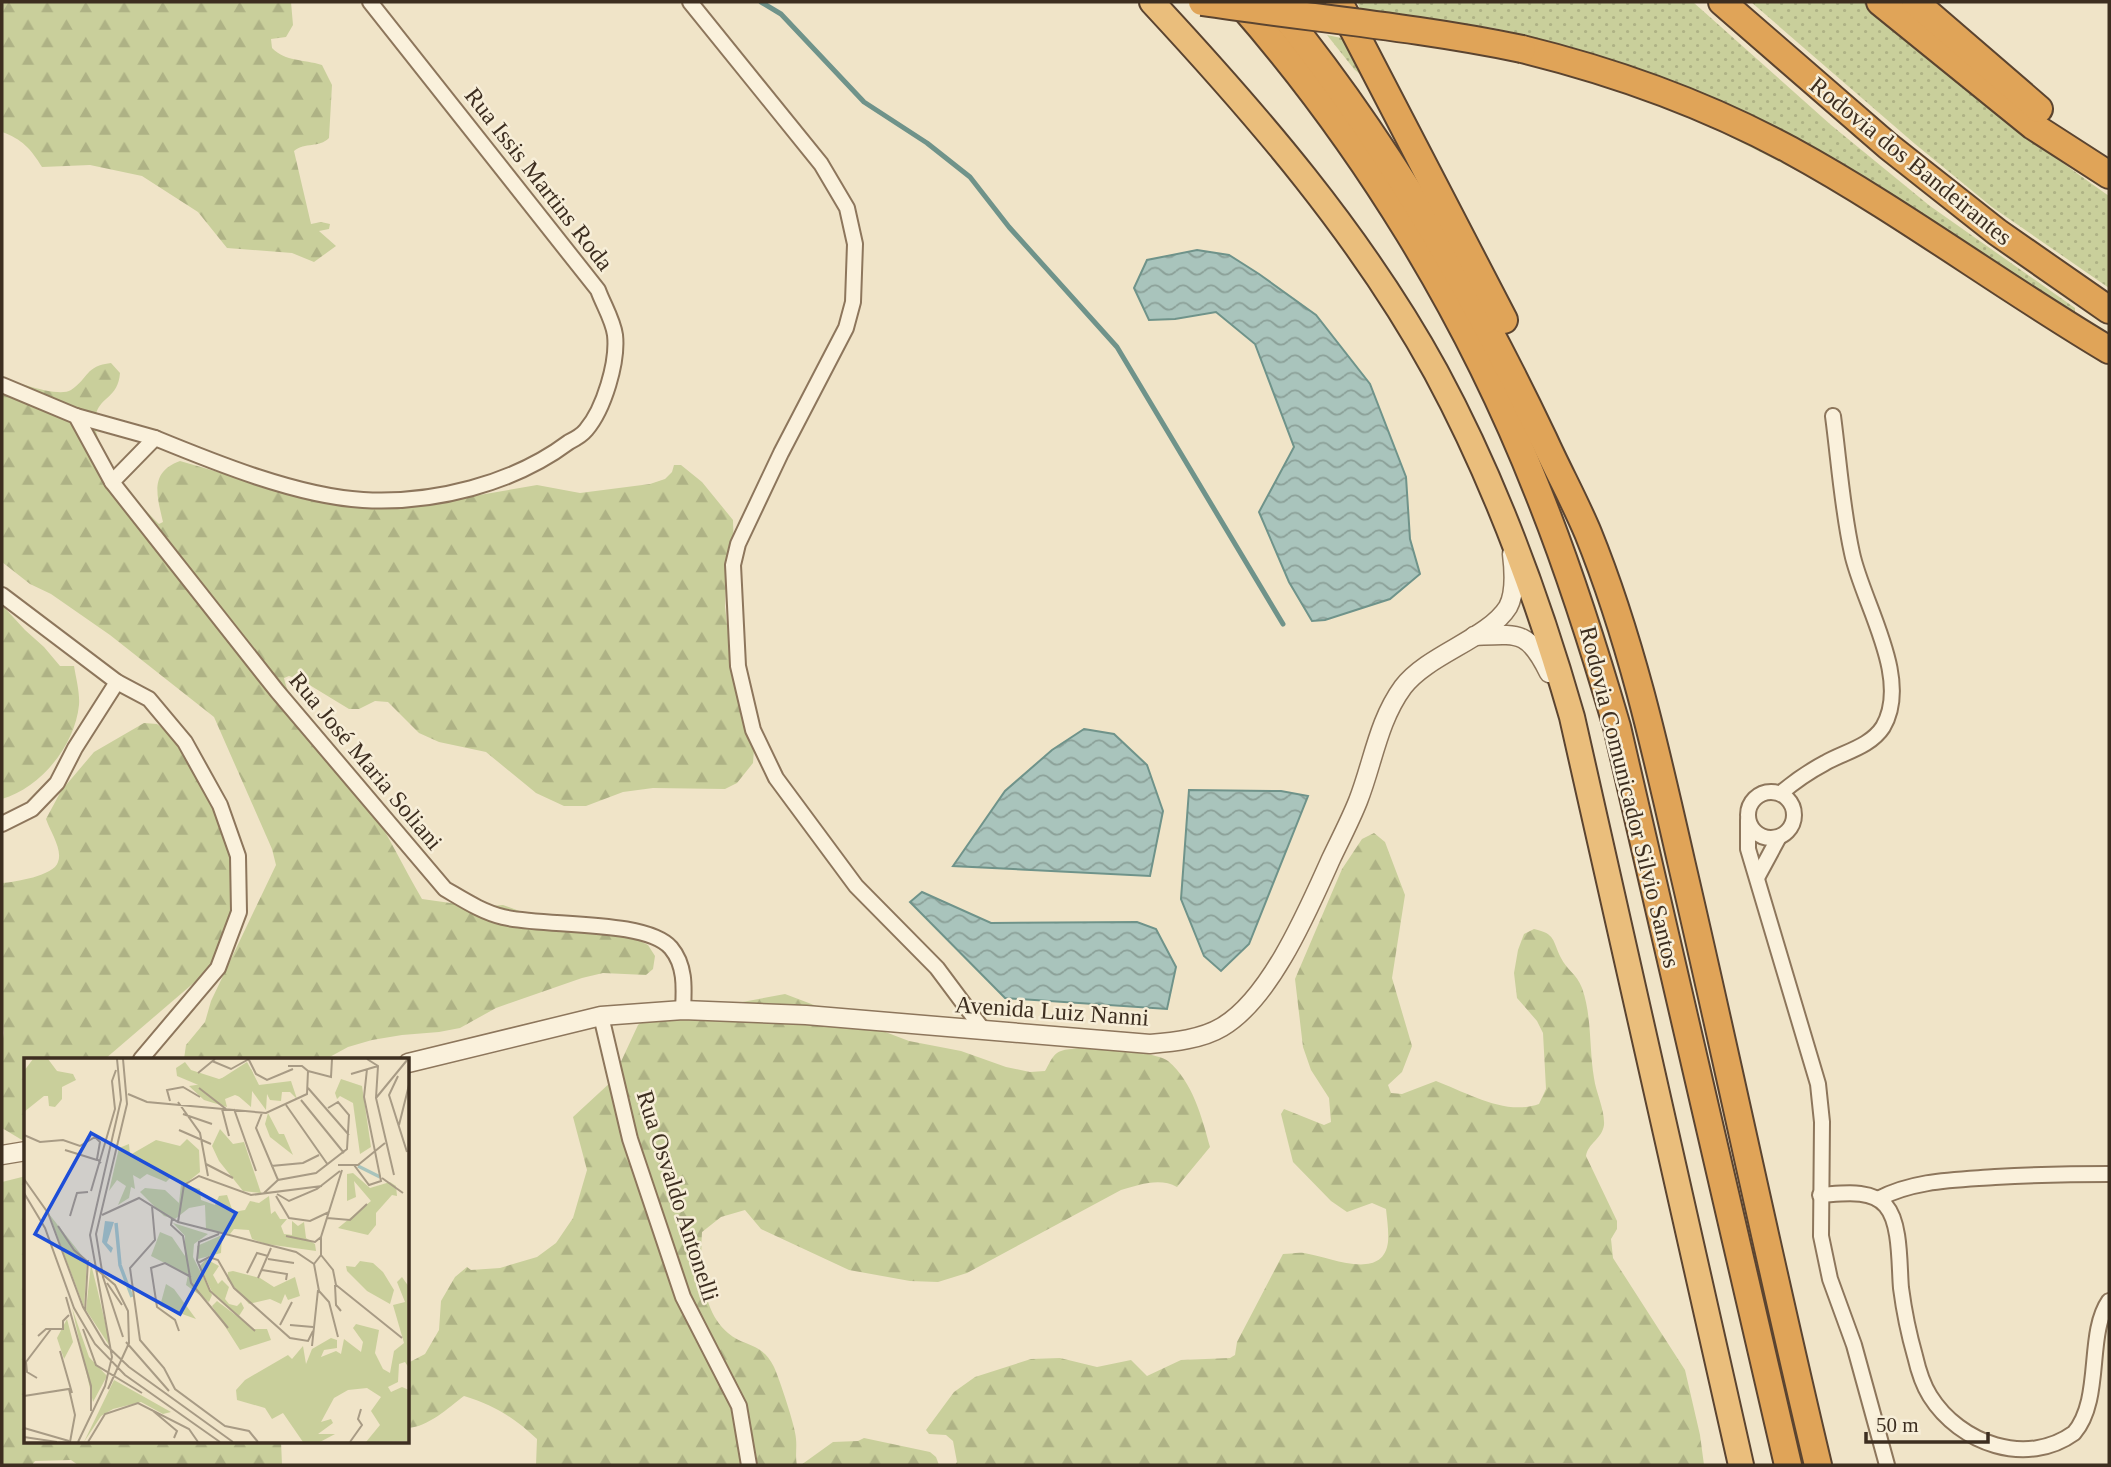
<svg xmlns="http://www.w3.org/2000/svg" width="2111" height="1467" viewBox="0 0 2111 1467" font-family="'Times New Roman',serif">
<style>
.grass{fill:url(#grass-dots)}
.forest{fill:url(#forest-firs)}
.water{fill:url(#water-waves);stroke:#6f938a;stroke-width:2}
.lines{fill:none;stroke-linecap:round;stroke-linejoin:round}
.stream{stroke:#6f938a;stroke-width:5}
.minor-casing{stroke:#8d765c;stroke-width:18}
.tertiary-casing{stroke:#8d765c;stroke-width:21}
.trunk-casing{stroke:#5b4430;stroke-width:28}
.motorway-casing{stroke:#5b4430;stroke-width:30}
.minor{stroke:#faf1dc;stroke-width:14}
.tertiary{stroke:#faf1dc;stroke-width:18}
.trunk{stroke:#eabe7c;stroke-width:24}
.motorway{stroke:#e0a458;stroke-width:26}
.motorway-bridge-casing{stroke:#5b4430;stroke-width:30;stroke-linecap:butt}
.motorway-bridge{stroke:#e0a458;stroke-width:26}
.labels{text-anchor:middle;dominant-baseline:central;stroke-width:5;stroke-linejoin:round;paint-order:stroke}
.street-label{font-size:24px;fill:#3d2e20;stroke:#f7eed8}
.inset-river{fill:none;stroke:#a9c4bc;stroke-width:3.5}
.inset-road{fill:none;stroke:#a89b85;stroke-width:2}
.view{fill:#1d4ed8;fill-opacity:0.15;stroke:#1d4ed8;stroke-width:3.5}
.inset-edge{fill:none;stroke:#3d2e20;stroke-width:3.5}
</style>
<defs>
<pattern id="grass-dots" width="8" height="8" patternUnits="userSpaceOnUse" patternTransform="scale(1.75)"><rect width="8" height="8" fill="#c9cf9b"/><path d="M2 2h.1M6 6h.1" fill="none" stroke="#aeb285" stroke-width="1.8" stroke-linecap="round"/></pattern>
<pattern id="forest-firs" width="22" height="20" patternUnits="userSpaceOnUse" patternTransform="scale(1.75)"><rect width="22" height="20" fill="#c9cf9b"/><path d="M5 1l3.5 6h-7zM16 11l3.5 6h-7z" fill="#aeb285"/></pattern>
<pattern id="water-waves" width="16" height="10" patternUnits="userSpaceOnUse" patternTransform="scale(1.75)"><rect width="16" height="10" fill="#a9c4bc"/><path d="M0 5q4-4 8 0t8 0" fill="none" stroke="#8ba098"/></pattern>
</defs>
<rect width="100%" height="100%" fill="#f0e4c8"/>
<g class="grass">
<path d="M1357,2h336l138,123 99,81 145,102v4l-539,-274 -42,-10 -133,-18z"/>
<path d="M1751,2h114c78,70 158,134 244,194v92l-117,-81 -77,-63z"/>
<path d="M1327,35l19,4 24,44 -16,-14z"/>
</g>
<g class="forest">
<path d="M2,2h289l2,23 -7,12 -15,2 1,9c14,14 31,11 50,17l10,20 -3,53c-10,10 -24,4 -35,13l17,73 10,-2 9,2 -1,5 -10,2 17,15 -22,16 -22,-9 -65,-5 -29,-36 -56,-36 -52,-11 -48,2c-11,-18 -20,-28 -40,-35z"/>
<path d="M111,363l9,10c-2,25 -19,23 -24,41 -9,30 42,90 63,110l4,-2c-6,-26 -14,-50 17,-61l118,34 141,7 98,-17 43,8 70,-9 15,-5 7,-7 2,-7h7l21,17 31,38 1,33 -8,26 -1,28 3,26 14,26 13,76 -2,28 -16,20 -12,6 -72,-1 -30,4 -37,14h-22l-28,-13 -50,-41 -47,-10 -20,-9 -31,-31 -13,-1 -16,8h-10l-46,-28 -14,-5 -5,2c7,38 63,90 85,126 19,31 35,64 53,95l57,8 24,-2 46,17 89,18 10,5 7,11 -2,13 -7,6 -43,-2 -21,5 -86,30 -36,20 -21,4 -37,3 -30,5 -24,7 -22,12h-142l2,-14 19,-23 6,-21 65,-136 -4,-16 -58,-132 -104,-82 -59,-41 -21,-10 -28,-22v-184c15,4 56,20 69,12 18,-12 14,-24 40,-27z"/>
<path d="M2,605l23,25 19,17 16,19h14c2,12 6,27 5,39 -4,41 -39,83 -77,94z"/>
<path d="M144,723l13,1 16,12 32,42 32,90 -8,59 -9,25 -17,23 -98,84h-79v80l-4,1 -20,-12v-84l2,-11 -2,-23v-127c12,-1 52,-7 56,-21 5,-12 -8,-31 -12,-43l15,-28 33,-39z"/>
<path d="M1374,833l11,9 20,53 -13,83 20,68 -10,26 -14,13 3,8 11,1 34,-13c32,12 69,35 103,23l7,-15 -3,-56 -6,-12 -20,-23 -3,-25 4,-23 6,-16 10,-5c22,5 18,11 27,29 5,11 16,16 21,30 10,28 7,60 12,90 2,15 11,32 10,47 -2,14 -16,18 -18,31l31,65v8l-6,10 2,19 72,112 15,65 4,30 -143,-2 -606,2 2,-3 -4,-21 -7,-6 -17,-1 -3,-4 28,-38 21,-15 56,-18 29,-1 37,9 34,-7 16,16 34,-16 49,-2 5,-3 2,-13 46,-88c7,0 14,-2 21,-1 26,4 79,29 84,-11 1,-10 -1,-23 -2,-33l-14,-6 -25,9 -16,-11 -38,-39 -12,-48 3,-5 40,16 7,-3 -2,-24 -18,-28 -8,-23 -8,-68 47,-110 20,-30z"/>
<path d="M785,994l124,47 52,10 45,16 24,5 15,-1c3,-5 7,-15 12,-18 14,-11 99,-2 111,8 25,21 34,57 42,86l-33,40c-17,-10 -39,-2 -56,3l-154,83 -29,9 -28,-1 -61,-11 -88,-41 -16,-19 -24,7 -19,15c-2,33 -1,78 26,101 16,14 34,9 46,34 5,11 22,61 22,72 1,10 -1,16 1,26h-261l1,-26c-24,-22 -41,-33 -73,-43 -16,12 -36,31 -56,32v-65l17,-9 14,-24 2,-29 14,-24 12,-10 4,3 29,-2 37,-11 19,-14 17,-25 14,-48 -14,-53 39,-36 26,-56 13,-13 75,-7z"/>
<path d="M26,1176v265h255l1,24h-204l-7,-5 -36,1 -3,4h-30v-283z"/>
<path d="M864,1438l66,14 6,5 3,8h-138l32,-23 25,-1z"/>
</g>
<g class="water">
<path d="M1197,250l32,5 30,19 57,41 54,69 36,93 4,62 10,35 -30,25 -65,21 -13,1 -23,-39 -30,-70 35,-65 -39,-103 -39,-32 -41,7 -26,1 -15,-32 13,-28z"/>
<path d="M1084,729l30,5 33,31 16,46 -13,65 -197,-10 52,-75 47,-41z"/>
<path d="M1189,790l92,1 27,5 -59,148 -28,27 -17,-15 -23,-57z"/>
<path d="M922,892l69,31 146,-1 19,7 20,38 -9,42 -162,-11 -95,-96z"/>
</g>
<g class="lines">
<path class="stream" d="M761,2l20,12 83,88 63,41 43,34 39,50 108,120 166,277"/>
<g class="minor-casing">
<g id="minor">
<path d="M690,2l131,162 26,44 8,36 -2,58 -7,26 -65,125 -43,91 -5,21 5,101 15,64 23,48 80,108 81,82 47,63"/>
<path d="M2,385l74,31 36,66 165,209 168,198c19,11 37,23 58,28 41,10 143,2 168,31 15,18 13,41 12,62"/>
<path d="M76,416l79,22"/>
<path d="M112,482l43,-44c61,25 142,58 208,62 70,4 150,-16 206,-58 6,-3 13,-7 17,-12 18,-21 32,-68 29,-95 -2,-15 -12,-31 -17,-45l-228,-288"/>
<path d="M2,595l115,87 32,17 36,43 35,63 18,51 1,56 -21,56 -77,91"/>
<circle cx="1771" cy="815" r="23"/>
<path d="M1781,793c14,-12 27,-21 44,-30 19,-11 45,-16 58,-36 29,-49 -21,-125 -31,-174 -10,-45 -13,-92 -19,-137"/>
<path d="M1748,820v29l70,235 4,38 -1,114 9,43 24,66 33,120"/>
<path d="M2,824l30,-15 25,-26 18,-35 42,-66"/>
<path d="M1758,876l21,-39"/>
<path d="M601,1016l29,123 53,158 56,109 10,59"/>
<path d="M1820,1195c20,-1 51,-7 66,11 15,17 13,60 15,82 3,23 8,47 14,68 3,13 8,29 15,40 30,48 97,71 144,37 29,-34 12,-99 35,-132"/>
<path d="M1878,1199c36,-19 77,-19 117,-22 38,-2 76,-3 114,-3"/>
</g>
</g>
<g class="tertiary-casing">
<g id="tertiary">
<path d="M1474,636c45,-2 54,-6 75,37"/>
<path d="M408,1063l193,-47 82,-6 123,5 344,29c24,-2 52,-5 72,-17 49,-29 86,-117 109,-168 9,-19 19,-38 27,-58 15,-38 20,-80 45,-114 25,-33 85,-48 105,-80 8,-15 6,-37 4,-53"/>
<path d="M2,1155l24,-4"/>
</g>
</g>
<g class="trunk-casing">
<path id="trunk" d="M1152,2c105,113 209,233 284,370 59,109 102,226 136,345l169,748"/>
</g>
<g class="motorway-casing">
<g id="motorway">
<path d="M1239,2c126,144 229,312 299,490 31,77 56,156 79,235l171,738"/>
<path d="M1273,2c110,133 197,282 271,438 14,31 31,62 44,93 43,106 68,218 93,328 47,201 89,404 137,604"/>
<path d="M1339,2l165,318"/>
<path d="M1722,2l166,144 109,86 112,78"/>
<path d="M1880,2l153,124 76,49"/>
<path d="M1915,2l124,107"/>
<path d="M1522,49c94,23 183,55 268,101 110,60 211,136 319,200"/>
</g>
</g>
<use href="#minor" class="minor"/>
<use href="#tertiary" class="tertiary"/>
<use href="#trunk" class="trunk"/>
<use href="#motorway" class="motorway"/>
<g class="motorway-bridge-casing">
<path id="motorway-bridge" d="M1202,2c107,16 215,25 320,47"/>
</g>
<use href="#motorway-bridge" class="motorway-bridge"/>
</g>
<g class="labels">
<g class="street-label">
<text transform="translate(1911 161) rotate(39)">Rodovia dos Bandeirantes</text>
<text transform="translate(539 179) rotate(52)">Rua Issis Martins Roda</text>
<text transform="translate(366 761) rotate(50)">Rua José Maria Soliani</text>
<text transform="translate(1630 797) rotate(76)">Rodovia Comunicador Silvio Santos</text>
<text transform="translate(1052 1011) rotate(4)">Avenida Luiz Nanni</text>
<text transform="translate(678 1196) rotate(72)">Rua Osvaldo Antonelli</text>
</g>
</g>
<g transform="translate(24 1058)">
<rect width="385" height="385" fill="#f0e4c8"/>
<path d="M25,156l38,48 -3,45zM67,206l6,24 14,60 -25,-38zM48,250l17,49 18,19 -14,26zM90,322l57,32 -8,2 -22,-12 -28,7 -12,7 -17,26z" fill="#c9cf9b"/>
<path d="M9,1h15l9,12 16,3 3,6 -14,7v12l-7,8 -6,-1 -1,-10h-4l-20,16v-41zM161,4l6,8 28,9 32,-10 8,16 32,-4 6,18 -7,-7h-8l-1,9 -11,-1 -3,-6 -1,16 -14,-19 -1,16 -15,-13 -9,3 -50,-21 -1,-8zM317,21l21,7 9,61 -11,7 -7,-51 -13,-7 -3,3 -2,-6zM196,71l13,15 11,-2 17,51 -18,-2 -24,-30 -7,-15zM163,81l12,11 1,22 -16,13 16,4 1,11 14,5 4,-9 8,-1 6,17 12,-2 5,-9 9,2 10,-7 2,18 4,-3 5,8h7l-6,7 3,8 8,1v-14l6,5 6,-4 2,16 9,6 1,7 -50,-7 -14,-5 -3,-9 -15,-1 -4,5 -24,-4 -1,-25 -16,3 -14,11 -11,-3 -24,-24 5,-4 20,2 14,13 2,-19 -10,-7 -5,5 -19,-8 -7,5 -7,-4 2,14 -4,-2 -2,11 -11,7 8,-19 -9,-6 -8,11 10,-43 10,-4 1,11 26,-15 24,6zM329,115l17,15 20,-6 6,4 1,10 -5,-1 -16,18v12l-8,10 -30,-7 33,-27 -17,-20 2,16 -9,4v-27zM149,165l35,11 -14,10 -1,13 19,38 -3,7 -23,-17 2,-10 -37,-19 9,-24 12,5 13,19v-20zM198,177l-1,18 -23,6 -1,-13zM182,201l13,7 -6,9 5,9 4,-4 7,7 -4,12 4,5 8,2 4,-4 3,6 -5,8 -27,-24 -12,-26zM336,203l13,2 10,9 11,18 -4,14 -23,-13 -20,-20 -1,-5 9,1zM209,213l27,7 14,9 21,-10 5,19 -12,4 -3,-6 -4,10 -11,-5 -21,5 -22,-25 1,-7zM378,219l7,10v81l-4,-6 -6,2 -1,18 -10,5 3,5 11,-5 7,3v51l-43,1 14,-17 -9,-14 10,-14 -14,-9 -19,2 -14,8 -13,24 10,-3 2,4 -15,11h17l-15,8h-17l-20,-29 -11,6 -7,-11 -28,-8 -1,-10 9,-10 43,-25 4,4 11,-13 3,18 6,-15 19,-11 6,2v8l-13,2 -3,7 15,-6 5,3 3,-15 17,13 2,-10 -10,-14 3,-4 23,6 -4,23 8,16 7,4 4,-22 10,-8 -11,-38 12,-3 -8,-20zM142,226l8,5 22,30 -36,-13zM193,243l37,28h13l4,11 -31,10 -28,-44zM43,261l6,23 -9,17 -7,-21z" fill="#c9cf9b"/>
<path d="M223,4l6,11 -2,28 -16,-6 -10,4 2,8 -23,-7 -15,-14 27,-4zM244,55l11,21h5l9,21 -23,-18 -5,-13z" fill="#c9cf9b"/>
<path d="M81,163l9,1 -7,21 6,5 -2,5 -9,-11z" fill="#a9c4bc"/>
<path class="inset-river" d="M334,108l22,11M92,165l4,42 12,32"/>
<path class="inset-road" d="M99,1l4,45 -31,130 7,43 20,60M343,1l11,7 -2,32 18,77M225,2l7,14 11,6 26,-11M188,3l19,8 18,-10M284,13l23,6 1,-18M174,15l17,-14M327,16l27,-8M374,18l-9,19 18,57M175,30l27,21M284,30l41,47M104,36l19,8 119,11 41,-19 1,-23 -6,-5h-14M352,40l32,-39M277,42l43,53M146,43l-3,-11 16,-3 17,10M154,44l22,31 8,43M262,47l42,60M198,51l7,27M210,51l22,62M238,55l-6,15 22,52M159,56l29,10M375,67l10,-40M155,72l32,14M0,77l16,7 23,-2 17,6 15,-9 5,5 -3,17 4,4M41,92l32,10M182,106l27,14M314,107h20l27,-22M330,107l15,20 12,-4 -17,-84 3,-28M247,108l32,-3 16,-8M358,120l21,15M0,121l24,34 35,94 22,37 24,23 104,75M67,133l24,-82 -3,-28 4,-11M0,135l21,35 29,80 21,36 30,31 95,67M239,136l15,-14 38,-7 31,-24 2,-34 -11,-13 -10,6M253,136l12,7 28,-12 23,-18M252,138l13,22 21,3 19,-9M128,148l3,34 -25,28 10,72 24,28 11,21 50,37 24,5 9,11M78,157l37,-17 39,24 118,30 18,12M46,158l7,-23 11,-1M303,160l23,2 17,-16M148,161l-1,6 12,11 8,47 37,45M154,164l6,-37 15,-9 52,19 71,-9M34,168l16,24 41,35 13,26 1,32 -21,46M195,176l-20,8 -2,18 13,31 45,40M262,178l29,6 6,-5M297,197l12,15 3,15 66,53M244,201l26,4M174,205l11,-6 9,3 16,28 56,50 18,3 5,-10M290,206l7,-9v-18l21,-67M290,206l5,27 10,11 9,35M238,212l25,4 -1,6M223,215l10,-20 11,3M234,220l13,-30M83,225l15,22M311,227l1,20 5,6M42,239l25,89v25M61,253l3,-51M256,267l12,-23M266,267l23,2M59,271l13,36 46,28M155,273l-4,-11 -18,-13 -6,-39 14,-5 26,14M14,278l8,-7h17v-8l6,-6M102,284l43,49M288,288l6,-56M36,293l12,42M13,320l-10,-6 -1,-10 25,-33M0,338l45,-7 6,26 -5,27M128,352l25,21 -3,7M0,370l45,13M0,379l33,5M54,384l27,-56 7,-29 -22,-122 31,-135 -4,-41M64,384l17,-28 33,-11 51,26 9,13M326,384l12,-17 -4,-6 3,-10"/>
<path class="view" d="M67,75l145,80 -56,101 -145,-80z"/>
<rect width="385" height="385" class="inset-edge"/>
</g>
<rect width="2111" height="1467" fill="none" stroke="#3d2e20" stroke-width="7"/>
<path d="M1866 1432v10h122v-10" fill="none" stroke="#3d2e20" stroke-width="3.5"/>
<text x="1876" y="1432" font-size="21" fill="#3d2e20" stroke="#f7eed8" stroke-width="5" paint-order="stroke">50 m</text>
</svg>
